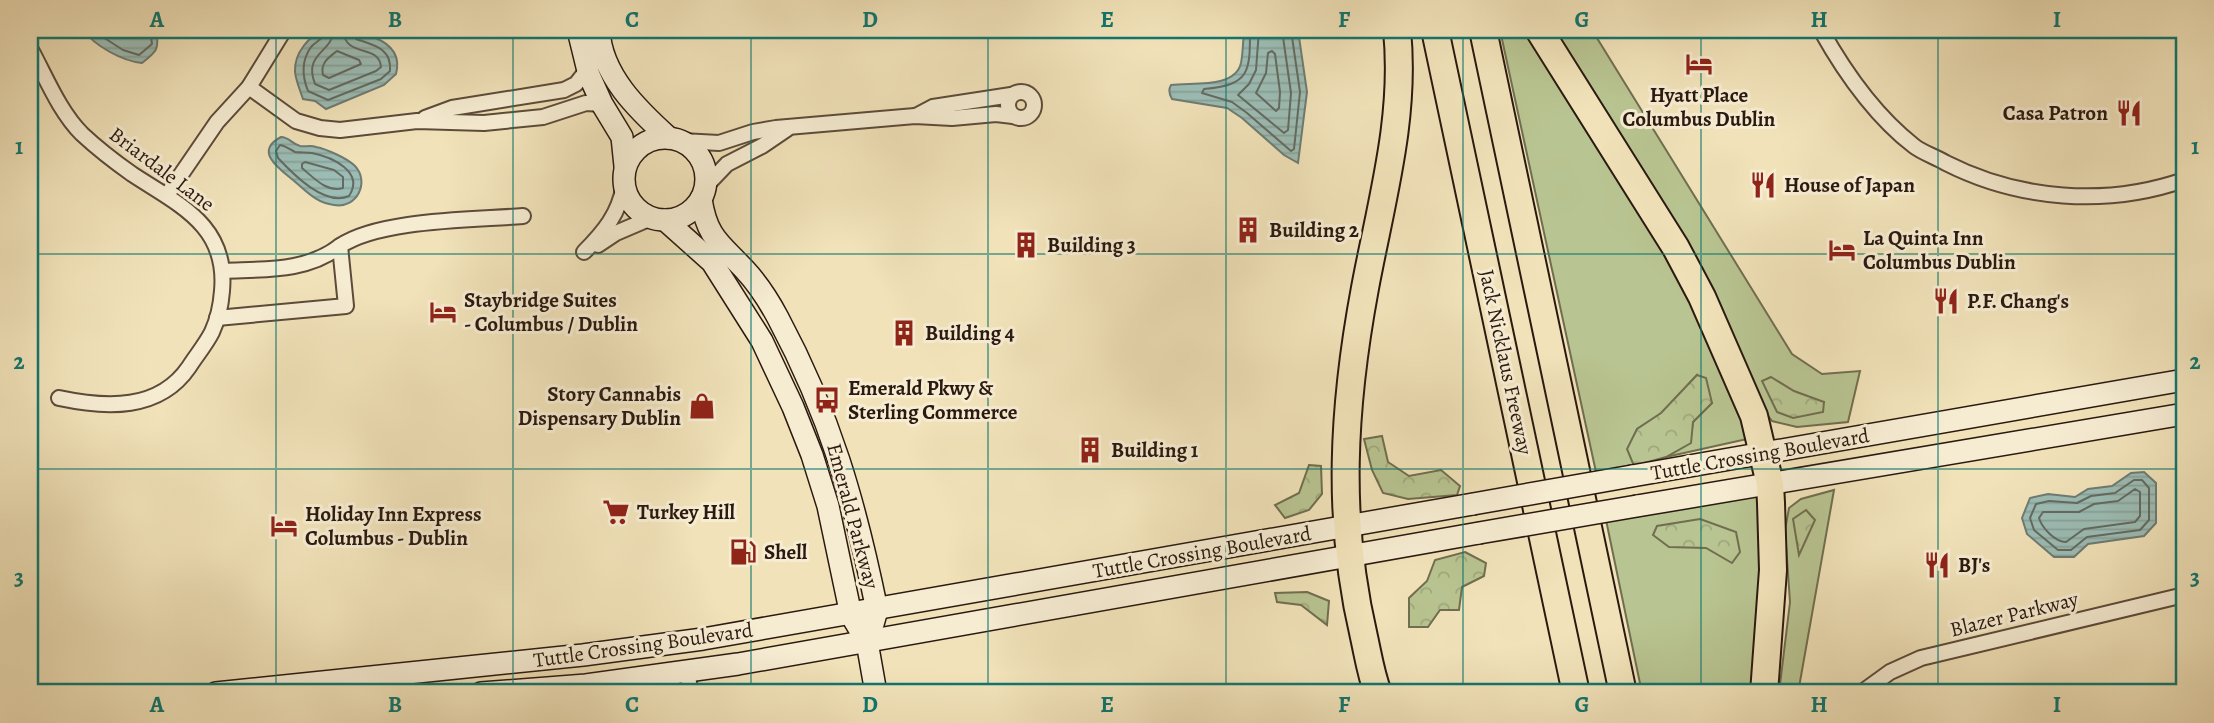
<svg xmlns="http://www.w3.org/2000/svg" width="2214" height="723" viewBox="0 0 2214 723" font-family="Alegreya,serif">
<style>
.green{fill:#b8c491;stroke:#716e50;stroke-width:2}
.forest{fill:url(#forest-crowns);stroke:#716e50;stroke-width:2}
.water{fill:url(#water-rules);stroke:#6e7b73;stroke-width:2}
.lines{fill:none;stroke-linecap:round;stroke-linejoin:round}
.shore{stroke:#636b62;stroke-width:2}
.street-casing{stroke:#5c4b3a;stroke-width:18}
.secondary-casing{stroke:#2a1910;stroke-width:24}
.highway-casing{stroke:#2a1910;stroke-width:30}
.street{stroke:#f6ecd2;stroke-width:14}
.secondary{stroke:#f6ecd2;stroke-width:21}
.highway{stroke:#f1e2b9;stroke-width:26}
.secondary-bridge-casing{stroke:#2a1910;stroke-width:24;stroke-linecap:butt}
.secondary-bridge{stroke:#f6ecd2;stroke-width:21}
.grid{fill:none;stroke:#0f766e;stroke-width:2;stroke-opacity:0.55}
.labels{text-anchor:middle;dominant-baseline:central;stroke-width:6;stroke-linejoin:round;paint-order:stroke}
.poi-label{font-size:21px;font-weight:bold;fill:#2a1910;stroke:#f6ecd2;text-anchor:start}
.street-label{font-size:21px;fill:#2a1910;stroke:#f6ecd2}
.neatline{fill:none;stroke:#0f766e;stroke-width:2.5}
.grid-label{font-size:23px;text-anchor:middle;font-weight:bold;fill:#0f766e}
</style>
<defs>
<pattern id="forest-crowns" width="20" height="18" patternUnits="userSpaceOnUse" patternTransform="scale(1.75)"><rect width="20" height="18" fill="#b8c491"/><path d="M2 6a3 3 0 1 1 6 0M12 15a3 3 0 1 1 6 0" fill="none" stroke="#9ea87c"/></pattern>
<pattern id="water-rules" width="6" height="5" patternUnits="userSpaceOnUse" patternTransform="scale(1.75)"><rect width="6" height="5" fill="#9cbdb5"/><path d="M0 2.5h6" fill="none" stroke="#87a29b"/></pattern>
</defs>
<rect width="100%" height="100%" fill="#f1e2b9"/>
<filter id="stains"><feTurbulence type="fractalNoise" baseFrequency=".00286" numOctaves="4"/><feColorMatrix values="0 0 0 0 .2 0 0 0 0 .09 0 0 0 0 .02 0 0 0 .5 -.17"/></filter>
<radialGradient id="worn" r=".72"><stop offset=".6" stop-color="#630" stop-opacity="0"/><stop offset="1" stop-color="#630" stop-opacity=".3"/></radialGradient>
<g class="green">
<path d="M1500,30h34l131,218 62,122 20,69 -81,18 24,-14 3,-21 19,-19 -15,-28 -36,39 -24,15 -3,37 -38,6z"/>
<path d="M1547,30h45l200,324 30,20 38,-3 -12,51 -51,5 -25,-6 -12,-16z"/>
<path d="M1834,490l-36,203h-19l11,-91 -5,-72 4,-22 12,-9z"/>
<path d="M1758,494l5,88 -9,111h-112l-36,-173z"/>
</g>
<g class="forest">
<path d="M1697,375l9,3 6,25 -19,19 -2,21 -25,14 -32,9 -7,-17 10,-20 24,-16z"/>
<path d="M1771,377l23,14 30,11 -1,10 -30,6 -16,-6 -15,-31z"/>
<path d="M1382,436l6,26 21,14 32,-6 19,16 -3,9 -49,4 -25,-6 -11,-23 -8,-31z"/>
<path d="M1309,465l12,1 1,28 -13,16 -24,8 -10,-13 24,-12z"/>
<path d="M1806,510l9,10 -16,35 -6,-36z"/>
<path d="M1700,519l36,13 4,20 -8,11 -26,-15 -37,-1 -16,-12 4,-9z"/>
<path d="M1465,552l21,11 -2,13 -22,11 -3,23h-19l-12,17h-19v-29l18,-17 8,-21z"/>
<path d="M1307,592l22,9 -2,24 -26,-20 -24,-3 -2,-9z"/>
</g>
<g class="water">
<path d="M83,30h74c1,19 2,20 -15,33 -20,-2 -47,-17 -59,-33z"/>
<path d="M326,30c27,0 80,6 70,44l-12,11 -58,24 -11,-8 -12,-2c-3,-9 -7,-18 -8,-27 -1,-19 14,-37 31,-42z"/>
<path d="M1244,30h54l9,62 -9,71 -14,-8 -42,-37 -15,-10 -55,-9c-3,-5 -4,-9 -1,-14 21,-3 64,4 70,-22 2,-10 2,-22 3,-33z"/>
<path d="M281,137c8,0 11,7 19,9 5,1 11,-1 16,1 10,2 31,11 39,19 15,16 2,43 -21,39 -18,-2 -28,-14 -41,-25 -15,-12 -39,-29 -12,-43z"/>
<path d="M2144,472l12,11v40l-12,13 -56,8 -14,13h-20l-27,-23 -5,-16 8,-20 18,-4 27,3 13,-8 24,-3 19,-13z"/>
</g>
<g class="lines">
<g class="shore">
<path d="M92,30l31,20 16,5 13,-11 -2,-14"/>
<path d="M325,30c-1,10 -8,10 -14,17 -10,14 -9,29 -3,44l20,9 53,-21 9,-8c2,-23 -17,-26 -34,-32l-5,-9"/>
<path d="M334,30c-2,23 -31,23 -19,54l14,6 47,-19 5,-4c-2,-24 -36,-8 -38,-37"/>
<path d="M1250,30c0,42 0,55 -46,59l-2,4 30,9 15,11 44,38 3,-2 6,-57 -9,-62"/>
<path d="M1259,30l-3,40 -7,14 -11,11 46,38 4,-3 3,-37 -9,-63"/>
<path d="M337,51l22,9 2,4 -32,14 -6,-3c-3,-12 6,-18 14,-24z"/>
<path d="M1272,51l3,3 5,38 -1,16 -3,3 -20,-18 10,-20 2,-20z"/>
<path d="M280,145c6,1 9,4 15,7 6,1 11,0 17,1 20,4 53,19 37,43 -24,11 -56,-22 -71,-38l-2,-7z"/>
<path d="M305,162l29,8 9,7v11c-16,5 -29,-10 -41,-20v-4z"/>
<path d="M2134,480h8l7,8v32l-9,10 -53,7 -16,13h-13l-24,-20 -4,-12 6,-14 13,-3 28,2 14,-7 24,-3z"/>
<path d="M2135,489l5,3v24l-5,6 -51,7 -18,13c-11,0 -24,-14 -27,-24l4,-6h36l15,-8 24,-3z"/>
</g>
<g class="street-casing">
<g id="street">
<path d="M1821,30c24,43 53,85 93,116 9,7 22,11 32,17 73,37 160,44 238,17"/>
<path d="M30,48c16,29 29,63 52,86 15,14 33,28 50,40 47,31 96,51 90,117 -1,13 -4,28 -10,41 -6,12 -16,24 -23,35 -30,44 -83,41 -130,31"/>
<path d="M249,87l47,34 24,7 20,2 77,-9 67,2 59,-6 43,-14 16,1"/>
<circle cx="1021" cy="105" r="13"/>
<path d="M916,116l17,-9 78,-12"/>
<path d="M425,118l27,-10 112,-18 12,-6 11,-14"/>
<path d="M682,141l37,2 34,-11 23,-4 139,-12 37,2 44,-4 17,2"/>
<path d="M706,186l21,-22 35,-18 25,-17"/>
<path d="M167,195l50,-73 32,-35 35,-57"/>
<path d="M598,245l18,-12 35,-15"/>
<path d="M584,252c20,-20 35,-38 40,-67"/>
<path d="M224,271c40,-2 83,1 116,-25"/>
<path d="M217,318l129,-12 -6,-60c40,-27 134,-26 183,-30"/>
<path d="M687,672l4,21"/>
<path d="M1861,693l29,-21 31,-14 263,-63"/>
</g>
</g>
<g class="secondary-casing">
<g id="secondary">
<path d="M578,30l11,45 13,29 20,33 3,29"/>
<path d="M599,30c2,45 39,80 70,108"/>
<circle cx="665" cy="179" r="41"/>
<path d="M701,199c6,39 19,44 44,71 13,14 24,31 33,48 52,97 77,184 99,292l-4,14"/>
<path d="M665,220l47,42 50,79 31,66 19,48 16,51 23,109 16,27 9,51"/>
<path d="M1632,476l552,-96"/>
<path d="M1637,506l547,-92"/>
<path d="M216,693l367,-38 120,-16 770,-135"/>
<path d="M481,693l105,-8 152,-21 741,-131"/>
</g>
</g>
<g class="highway-casing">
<g id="highway">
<path d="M1435,30l141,663"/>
<path d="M1483,30l140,663"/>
<path d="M1539,30l137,218 26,49 52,119 16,68 1,19 2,67 -9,123"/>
<path d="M1378,693c-7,-18 -10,-38 -14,-56 -28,-119 -21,-231 1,-349 16,-86 41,-170 32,-258"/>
</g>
</g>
<use href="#street" class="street"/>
<use href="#secondary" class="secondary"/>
<use href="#highway" class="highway"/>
<g class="secondary-bridge-casing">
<g id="secondary-bridge">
<path d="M1473,504l159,-28"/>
<path d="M1479,533l158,-27"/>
</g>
</g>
<use href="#secondary-bridge" class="secondary-bridge"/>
</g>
<path class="grid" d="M276,30v663M513,30v663M751,30v663M988,30v663M1226,30v663M1463,30v663M1701,30v663M1938,30v663M30,254h2154M30,469h2154"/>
<defs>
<g id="hotel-bare" transform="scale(2.1)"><path d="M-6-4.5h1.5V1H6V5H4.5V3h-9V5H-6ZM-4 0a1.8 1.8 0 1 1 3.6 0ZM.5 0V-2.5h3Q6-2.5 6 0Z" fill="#8f2418" stroke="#f6ecd2" stroke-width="2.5" paint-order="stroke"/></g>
<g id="restaurant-bare" transform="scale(2.1)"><path d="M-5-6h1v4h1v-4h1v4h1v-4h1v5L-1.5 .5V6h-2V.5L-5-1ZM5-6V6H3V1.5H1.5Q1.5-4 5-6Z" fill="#8f2418" stroke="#f6ecd2" stroke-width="2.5" paint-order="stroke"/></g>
<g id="building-bare" transform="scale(2.1)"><path d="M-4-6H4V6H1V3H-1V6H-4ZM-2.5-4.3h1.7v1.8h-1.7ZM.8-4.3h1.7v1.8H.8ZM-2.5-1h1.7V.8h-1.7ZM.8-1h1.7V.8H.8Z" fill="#8f2418" stroke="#f6ecd2" stroke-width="2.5" paint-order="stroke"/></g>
<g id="bus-bare" transform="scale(2.1)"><path d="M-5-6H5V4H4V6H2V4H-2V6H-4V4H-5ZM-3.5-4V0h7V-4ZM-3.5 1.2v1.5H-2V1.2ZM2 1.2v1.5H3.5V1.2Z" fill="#8f2418" stroke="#f6ecd2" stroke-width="2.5" paint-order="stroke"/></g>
<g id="shop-bare" transform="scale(2.1)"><path d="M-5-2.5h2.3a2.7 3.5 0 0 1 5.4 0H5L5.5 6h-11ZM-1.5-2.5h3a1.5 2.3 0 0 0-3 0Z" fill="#8f2418" stroke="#f6ecd2" stroke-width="2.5" paint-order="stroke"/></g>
<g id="supermarket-bare" transform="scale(2.1)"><path d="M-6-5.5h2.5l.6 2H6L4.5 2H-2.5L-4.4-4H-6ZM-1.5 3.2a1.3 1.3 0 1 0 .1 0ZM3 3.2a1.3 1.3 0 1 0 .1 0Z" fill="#8f2418" stroke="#f6ecd2" stroke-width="2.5" paint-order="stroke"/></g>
<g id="fuel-bare" transform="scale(2.1)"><path d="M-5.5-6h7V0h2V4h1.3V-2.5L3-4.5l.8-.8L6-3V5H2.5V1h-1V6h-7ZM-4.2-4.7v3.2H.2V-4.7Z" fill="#8f2418" stroke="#f6ecd2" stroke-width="2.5" paint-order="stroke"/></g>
</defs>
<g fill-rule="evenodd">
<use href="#hotel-bare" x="1699" y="64"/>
<use href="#restaurant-bare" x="2129" y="113"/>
<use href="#restaurant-bare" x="1763" y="185"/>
<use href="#building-bare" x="1248" y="230"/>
<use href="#building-bare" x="1026" y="245"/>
<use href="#hotel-bare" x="1842" y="250"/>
<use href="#restaurant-bare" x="1946" y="301"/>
<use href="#hotel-bare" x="443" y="312"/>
<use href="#building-bare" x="904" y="333"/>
<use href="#bus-bare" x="827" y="400"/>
<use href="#shop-bare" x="702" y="406"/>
<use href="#building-bare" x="1090" y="450"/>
<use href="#supermarket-bare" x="616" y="512"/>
<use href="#hotel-bare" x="284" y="526"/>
<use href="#fuel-bare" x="743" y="552"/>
<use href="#restaurant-bare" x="1937" y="565"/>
</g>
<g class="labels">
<g class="poi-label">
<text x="1699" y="95" text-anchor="middle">Hyatt Place<tspan x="1699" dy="24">Columbus Dublin</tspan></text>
<text x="2108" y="113" text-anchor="end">Casa Patron</text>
<text x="1784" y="185">House of Japan</text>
<text x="1269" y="230">Building 2</text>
<text x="1863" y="238">La Quinta Inn<tspan x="1863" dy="24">Columbus Dublin</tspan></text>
<text x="1047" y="245">Building 3</text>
<text x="464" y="300">Staybridge Suites<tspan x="464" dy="24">- Columbus / Dublin</tspan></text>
<text x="1967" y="301">P.F. Chang's</text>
<text x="925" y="333">Building 4</text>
<text x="848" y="388">Emerald Pkwy &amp;<tspan x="848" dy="24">Sterling Commerce</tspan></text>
<text x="681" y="394" text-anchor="end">Story Cannabis<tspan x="681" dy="24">Dispensary Dublin</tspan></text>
<text x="1111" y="450">Building 1</text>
<text x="637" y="512">Turkey Hill</text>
<text x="305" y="514">Holiday Inn Express<tspan x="305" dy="24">Columbus - Dublin</tspan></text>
<text x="764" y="552">Shell</text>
<text x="1958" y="565">BJ's</text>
</g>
<g class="street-label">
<text transform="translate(162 169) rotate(37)">Briardale Lane</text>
<text transform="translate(1506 362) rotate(78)">Jack Nicklaus Freeway</text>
<text transform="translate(1760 454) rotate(-10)">Tuttle Crossing Boulevard</text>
<text transform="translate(853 516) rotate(75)">Emerald Parkway</text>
<text transform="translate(1202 552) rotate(-10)">Tuttle Crossing Boulevard</text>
<text transform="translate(2014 614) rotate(-14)">Blazer Parkway</text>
<text transform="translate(643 645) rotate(-8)">Tuttle Crossing Boulevard</text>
</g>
</g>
<rect width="2214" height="723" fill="none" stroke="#f1e2b9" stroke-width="77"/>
<rect x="38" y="38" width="2138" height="646" class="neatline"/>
<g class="grid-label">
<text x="157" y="27">A</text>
<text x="395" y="27">B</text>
<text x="632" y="27">C</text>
<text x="870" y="27">D</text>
<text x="1107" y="27">E</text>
<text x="1344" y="27">F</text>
<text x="1582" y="27">G</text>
<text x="1819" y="27">H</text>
<text x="2057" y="27">I</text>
<text x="19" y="154">1</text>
<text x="2195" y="154">1</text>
<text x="19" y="369">2</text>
<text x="2195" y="369">2</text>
<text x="19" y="585">3</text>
<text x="2195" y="585">3</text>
<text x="157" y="712">A</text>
<text x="395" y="712">B</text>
<text x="632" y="712">C</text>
<text x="870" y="712">D</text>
<text x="1107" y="712">E</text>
<text x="1344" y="712">F</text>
<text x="1582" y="712">G</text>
<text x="1819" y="712">H</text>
<text x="2057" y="712">I</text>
</g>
<rect width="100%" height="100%" filter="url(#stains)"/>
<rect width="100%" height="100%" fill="url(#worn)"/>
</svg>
